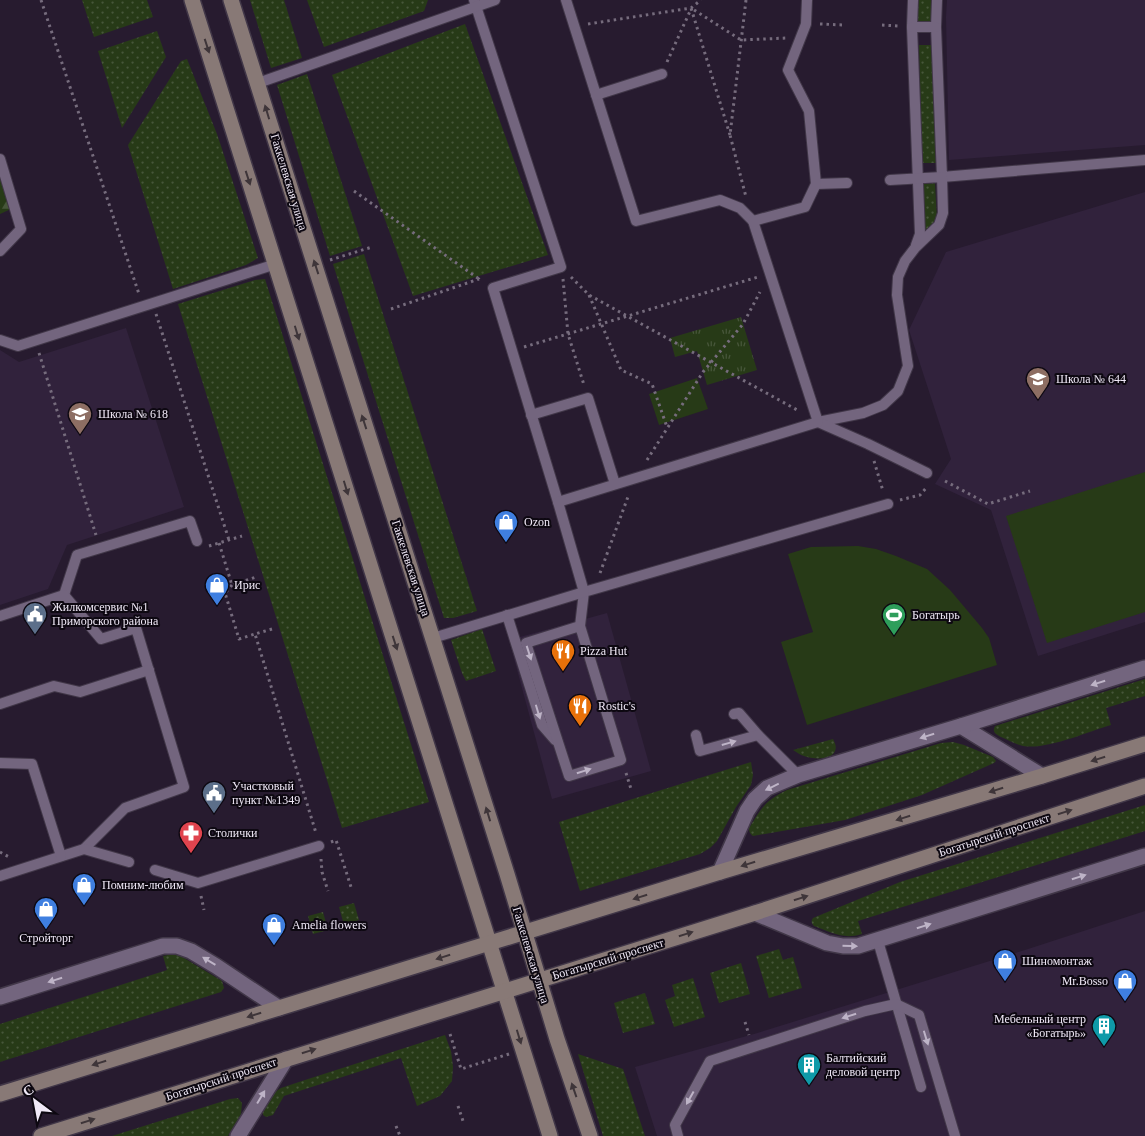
<svg xmlns="http://www.w3.org/2000/svg" width="1145" height="1136" viewBox="0 0 1145 1136" font-family="'Times New Roman',serif">
<style>
.built{fill:#31223c}
.grass{fill:url(#grass-dots)}
.forest{fill:url(#forest-firs)}
.park{fill:url(#park-tufts)}
.pitch{fill:#273a17}
.lines{fill:none;stroke-linecap:round;stroke-linejoin:round}
.lane-casing{stroke:#413748;stroke-width:12}
.street-casing{stroke:#413748;stroke-width:18}
.secondary-casing{stroke:#413748;stroke-width:18}
.path{stroke:#766c7d;stroke-width:3;stroke-dasharray:2.5 4;stroke-linecap:butt}
.lane{stroke:#73657e;stroke-width:10}
.street{stroke:#73657e;stroke-width:15}
.secondary{stroke:#887976;stroke-width:15}
.oneway{fill:#3e3539}
.oneway2{fill:#beb4c7}
.labels{text-anchor:middle;dominant-baseline:central;stroke-width:4;stroke-linejoin:round;paint-order:stroke}
.street-label{font-size:12px;fill:#f0e9f7;stroke:#0d0811}
.poi-label{font-size:12px;fill:#f0e9f7;stroke:#0d0811;text-anchor:start}
</style>
<defs>
<pattern id="grass-dots" width="8" height="8" patternUnits="userSpaceOnUse" patternTransform="scale(1.25)"><rect width="8" height="8" fill="#273a17"/><path d="M2 2h.1M6 6h.1" fill="none" stroke="#47563a" stroke-width="1.8" stroke-linecap="round"/></pattern>
<pattern id="forest-firs" width="22" height="20" patternUnits="userSpaceOnUse" patternTransform="scale(1.25)"><rect width="22" height="20" fill="#273a17"/><path d="M5 1l3.5 6h-7zM16 11l3.5 6h-7z" fill="#47563a"/></pattern>
<pattern id="park-tufts" width="24" height="20" patternUnits="userSpaceOnUse" patternTransform="scale(1.25)"><rect width="24" height="20" fill="#273a17"/><path d="M3 7l-1-3M5 7V3M7 7l1-3M15 17l-1-3M17 17v-4M19 17l1-3" fill="none" stroke="#47563a"/></pattern>
</defs>
<rect width="100%" height="100%" fill="#271b2f"/>
<g class="built">
<path d="M947,0h198v145l-196,15 -3,-143z"/>
<path d="M1145,192v430l-107,34 -47,-146 -56,-26 16,-25 -42,-129 37,-78z"/>
<path d="M126,328l58,179 -117,38 -19,44 -48,16v-255l19,12z"/>
<path d="M607,613l44,158 -99,28 -43,-159z"/>
<path d="M1145,911v225h-488l-22,-69 119,-33 271,-84z"/>
</g>
<g class="grass">
<path d="M82,0h65l6,17 -59,20z"/>
<path d="M250,0h34l18,58 -31,10z"/>
<path d="M307,0h121l-4,11 -100,36z"/>
<path d="M918,0h14l-1,23h-14z"/>
<path d="M465,24l83,231 -135,41 -81,-221z"/>
<path d="M157,31l9,26 -44,71 -24,-77z"/>
<path d="M919,45h13l4,118h-14z"/>
<path d="M187,59l30,75 41,124 -12,7 -73,24 -45,-144 53,-84z"/>
<path d="M307,74l55,172 -32,10 -53,-171z"/>
<path d="M935,183l2,36 -3,7 -6,4 -5,-1 -2,-45z"/>
<path d="M364,254l113,357 -24,7h-9l-111,-354z"/>
<path d="M265,279l164,523 -87,26 -164,-524 77,-24z"/>
<path d="M482,629l14,42 -30,10 -4,-8 -11,-33z"/>
<path d="M1145,679v17l-39,12 5,17c-24,7 -64,25 -88,21 -8,-2 -15,-6 -22,-9 -6,-3 -9,-5 -6,-11z"/>
<path d="M833,739c2,4 4,8 2,12 -4,10 -23,8 -31,5 -4,-1 -7,-4 -11,-6z"/>
<path d="M953,742l11,3 29,12 3,4 -2,2 -72,32 -77,25 -92,16c-3,-2 -4,-4 -4,-8 13,-21 16,-27 38,-38l154,-47z"/>
<path d="M751,762l2,13 -2,10 -15,22 -19,34 -7,7 -10,6 -120,37 -21,-69z"/>
<path d="M1145,805v26l-287,90 4,13c-19,6 -31,-2 -48,-8 -3,-3 -3,-5 -1,-8l87,-36z"/>
<path d="M354,903l5,17 -15,5 -5,-18z"/>
<path d="M323,912l5,18 -15,4 -5,-18z"/>
<path d="M779,949l4,11 10,-3 9,31 -33,10 -13,-42z"/>
<path d="M173,954l6,1 43,26 2,7 -3,4 -221,70v-38l167,-54 -4,-14z"/>
<path d="M741,963l9,31 -31,9 -9,-30z"/>
<path d="M693,978l12,39 -31,10 -9,-27 10,-4 -3,-11z"/>
<path d="M645,993l10,31 -32,9 -9,-30z"/>
<path d="M445,1035l6,16 2,16 -1,14 -12,15 -23,10 -16,-48 -117,38 -11,19 -7,2 -3,-2v-3l12,-20 6,-4 24,-8z"/>
<path d="M578,1054l45,15 22,67h-42z"/>
<path d="M238,1098l4,5 -1,11 -13,22h-116l118,-37z"/>
</g>
<path class="forest" d="M0,174l11,35 -11,5z"/>
<path class="park" d="M741,317l16,53 -50,15 -10,-34 -22,6 -5,-19z"/>
<g class="pitch">
<path d="M697,378l11,31 -49,16 -10,-31z"/>
<path d="M1145,472v140l-98,31 -41,-127z"/>
<path d="M858,546l18,3 20,7 31,13 23,21 32,38 7,10 8,27 -190,60 -26,-83 32,-10 -25,-78 23,-7z"/>
</g>
<g class="lines">
<g class="lane-casing">
<g id="lane">
<path d="M474,0l87,267 -68,21 65,214"/>
<path d="M566,0l70,221 84,-21 20,8 13,13"/>
<path d="M913,0l-1,27 8,207 -4,11"/>
<path d="M937,0l-1,27 6,150 203,-17"/>
<path d="M912,27h24"/>
<path d="M258,83l237,-83"/>
<path d="M596,95l66,-21"/>
<path d="M0,159l21,70 -21,22"/>
<path d="M816,184l31,-1"/>
<path d="M0,340l18,6 258,-82"/>
<path d="M531,415l57,-17 27,86"/>
<path d="M818,422l45,-9 20,-8 15,-14 10,-25 -11,-71 1,-18 7,-16 10,-13 24,-23 4,-12 -1,-36 -52,3"/>
<path d="M818,422l50,22 59,29"/>
<path d="M64,595l13,-40 113,-34 7,20"/>
<path d="M507,615l35,110 13,15"/>
<path d="M0,616l64,-21 37,44 35,-11 48,159 -59,21 -41,41 -84,27"/>
<path d="M580,626l-54,17 43,133 52,-16 -41,-134 4,-34 304,-88"/>
<path d="M433,638l151,-46 -26,-90 260,-80 -65,-201 52,-14 11,-23 -7,-73 -21,-41 18,-46 1,-24"/>
<path d="M0,704l54,-18 26,6 69,-22"/>
<path d="M734,714l5,-1 19,22 40,40"/>
<path d="M696,735l4,16 58,-16"/>
<path d="M0,763l32,1 29,92"/>
<path d="M84,849l45,13"/>
<path d="M155,870l43,13 121,-37"/>
<path d="M878,941l43,146"/>
<path d="M678,1136l-3,-11 35,-64 155,-50 31,-7 23,11 36,121"/>
</g>
</g>
<g class="street-casing">
<g id="street">
<path d="M961,726l81,50"/>
<path d="M720,872l27,-61 8,-12 12,-11 31,-13 163,-49 184,-58"/>
<path d="M755,913l72,30 16,3h15l287,-90"/>
<path d="M0,997l163,-51h14l14,5 25,15 63,42"/>
<path d="M238,1136l48,-77"/>
</g>
</g>
<g class="secondary-casing">
<g id="secondary">
<path d="M192,0l358,1136"/>
<path d="M231,0l276,874 50,165 33,97"/>
<path d="M0,1094l720,-222 322,-96 103,-32"/>
<path d="M41,1136l714,-223 390,-127"/>
</g>
</g>
<g class="path">
<path d="M41,0l98,294"/>
<path d="M746,0l-16,135 16,62"/>
<path d="M588,24l103,-16 10,-8"/>
<path d="M820,24l24,1"/>
<path d="M882,25l17,1"/>
<path d="M667,62l24,-53"/>
<path d="M730,135l-39,-127 50,32 46,-2"/>
<path d="M354,191l125,88"/>
<path d="M330,260l42,-13"/>
<path d="M571,277l18,18 210,116"/>
<path d="M563,279l5,55 16,51"/>
<path d="M589,295l32,75 31,14 15,43"/>
<path d="M391,309l88,-30 1,1"/>
<path d="M156,314l73,226"/>
<path d="M524,347l234,-70"/>
<path d="M39,353l57,182"/>
<path d="M647,460l56,-88 40,-48 17,-32"/>
<path d="M874,461l9,30"/>
<path d="M945,481l43,23 42,-13"/>
<path d="M900,500l20,-5 7,-8"/>
<path d="M219,543l13,42 24,-8"/>
<path d="M209,546l33,-10"/>
<path d="M600,573l29,-79"/>
<path d="M232,585l-7,8 14,46 16,-5"/>
<path d="M272,629l-17,5 61,199"/>
<path d="M626,773l5,16"/>
<path d="M331,842l5,-2 15,47"/>
<path d="M0,852l11,6"/>
<path d="M321,859l1,13 6,19"/>
<path d="M201,896l3,14"/>
<path d="M745,1022l4,13"/>
<path d="M450,1034l11,35 48,-15"/>
<path d="M458,1106l6,18"/>
<path d="M396,1126l4,10"/>
</g>
<use href="#lane" class="lane"/>
<use href="#street" class="street"/>
<use href="#secondary" class="secondary"/>
</g>
<defs><path id="oneway-solid" d="M-6-.8H1V-3.2L6.5 0L1 3.2V.8H-6Z" transform="scale(1.25)"/></defs>
<g class="oneway">
<use href="#oneway-solid" transform="translate(207 46) rotate(72)"/>
<use href="#oneway-solid" transform="translate(267 112) rotate(-107)"/>
<use href="#oneway-solid" transform="translate(248 178) rotate(72)"/>
<use href="#oneway-solid" transform="translate(316 267) rotate(-108)"/>
<use href="#oneway-solid" transform="translate(297 333) rotate(73)"/>
<use href="#oneway-solid" transform="translate(364 422) rotate(-108)"/>
<use href="#oneway-solid" transform="translate(346 488) rotate(73)"/>
<use href="#oneway-solid" transform="translate(395 643) rotate(72)"/>
<use href="#oneway-solid" transform="translate(1098 759) rotate(163)"/>
<use href="#oneway-solid" transform="translate(996 790) rotate(163)"/>
<use href="#oneway-solid" transform="translate(1065 812) rotate(-18)"/>
<use href="#oneway-solid" transform="translate(488 814) rotate(-107)"/>
<use href="#oneway-solid" transform="translate(903 818) rotate(163)"/>
<use href="#oneway-solid" transform="translate(748 864) rotate(163)"/>
<use href="#oneway-solid" transform="translate(640 897) rotate(163)"/>
<use href="#oneway-solid" transform="translate(801 898) rotate(-18)"/>
<use href="#oneway-solid" transform="translate(686 934) rotate(-17)"/>
<use href="#oneway-solid" transform="translate(443 957) rotate(163)"/>
<use href="#oneway-solid" transform="translate(254 1015) rotate(163)"/>
<use href="#oneway-solid" transform="translate(519 1037) rotate(73)"/>
<use href="#oneway-solid" transform="translate(309 1051) rotate(-17)"/>
<use href="#oneway-solid" transform="translate(99 1063) rotate(163)"/>
<use href="#oneway-solid" transform="translate(574 1090) rotate(-109)"/>
<use href="#oneway-solid" transform="translate(88 1121) rotate(-18)"/>
</g>
<g class="oneway2">
<use href="#oneway-solid" transform="translate(529 653) rotate(72)"/>
<use href="#oneway-solid" transform="translate(1098 683) rotate(163)"/>
<use href="#oneway-solid" transform="translate(538 712) rotate(73)"/>
<use href="#oneway-solid" transform="translate(927 736) rotate(163)"/>
<use href="#oneway-solid" transform="translate(729 743) rotate(-16)"/>
<use href="#oneway-solid" transform="translate(584 771) rotate(-17)"/>
<use href="#oneway-solid" transform="translate(772 787) rotate(154)"/>
<use href="#oneway-solid" transform="translate(1079 877) rotate(-17)"/>
<use href="#oneway-solid" transform="translate(924 926) rotate(-17)"/>
<use href="#oneway-solid" transform="translate(850 946) rotate(1)"/>
<use href="#oneway-solid" transform="translate(209 961) rotate(-149)"/>
<use href="#oneway-solid" transform="translate(55 980) rotate(162)"/>
<use href="#oneway-solid" transform="translate(849 1016) rotate(162)"/>
<use href="#oneway-solid" transform="translate(926 1038) rotate(73)"/>
<use href="#oneway-solid" transform="translate(261 1097) rotate(-59)"/>
<use href="#oneway-solid" transform="translate(690 1098) rotate(119)"/>
</g>
<defs>
<g id="school-pin" transform="scale(1.25)"><path d="M0 17L-7.5 6A9.5 9.5 0 1 1 7.5 6Z" fill="#8d6e63" stroke="#0d0811"/><path d="M0-5L7-2L0 1L-7-2ZM-4 1L0 2.5L4 1V4Q0 6-4 4Z" fill="#fff"/></g>
<g id="shop-pin" transform="scale(1.25)"><path d="M0 17L-7.5 6A9.5 9.5 0 1 1 7.5 6Z" fill="#3f7fe0" stroke="#0d0811"/><path d="M-5-2.5h2.3a2.7 3.5 0 0 1 5.4 0H5L5.5 6h-11ZM-1.5-2.5h3a1.5 2.3 0 0 0-3 0Z" fill="#fff"/></g>
<g id="civic-pin" transform="scale(1.25)"><path d="M0 17L-7.5 6A9.5 9.5 0 1 1 7.5 6Z" fill="#5c6f8a" stroke="#0d0811"/><path d="M-.6-6.5H3V-4.5H.6V-3L4-1V1h2V6H-6V1h2V-1L-.6-3ZM-1.2 2.5V6h2.4V2.5Z" fill="#fff"/></g>
<g id="stadium-pin" transform="scale(1.25)"><path d="M0 17L-7.5 6A9.5 9.5 0 1 1 7.5 6Z" fill="#2e9e5b" stroke="#0d0811"/><path d="M0-5a6.5 5 0 1 0 0 10a6.5 5 0 1 0 0-10ZM-3.5-1.8h7v3.6h-7Z" fill="#fff"/></g>
<g id="restaurant-pin" transform="scale(1.25)"><path d="M0 17L-7.5 6A9.5 9.5 0 1 1 7.5 6Z" fill="#e8710a" stroke="#0d0811"/><path d="M-5-6h1v4h1v-4h1v4h1v-4h1v5L-1.5 .5V6h-2V.5L-5-1ZM5-6V6H3V1.5H1.5Q1.5-4 5-6Z" fill="#fff"/></g>
<g id="pharmacy-pin" transform="scale(1.25)"><path d="M0 17L-7.5 6A9.5 9.5 0 1 1 7.5 6Z" fill="#e0444e" stroke="#0d0811"/><path d="M-2-6h4v4h4v4h-4v4h-4v-4h-4v-4h4Z" fill="#fff"/></g>
<g id="building-pin" transform="scale(1.25)"><path d="M0 17L-7.5 6A9.5 9.5 0 1 1 7.5 6Z" fill="#0f9aa8" stroke="#0d0811"/><path d="M-4-6H4V6H1V3H-1V6H-4ZM-2.5-4.3h1.7v1.8h-1.7ZM.8-4.3h1.7v1.8H.8ZM-2.5-1h1.7V.8h-1.7ZM.8-1h1.7V.8H.8Z" fill="#fff"/></g>
</defs>
<g fill-rule="evenodd">
<use href="#school-pin" x="1038" y="379"/>
<use href="#school-pin" x="80" y="414"/>
<use href="#shop-pin" x="506" y="522"/>
<use href="#shop-pin" x="217" y="585"/>
<use href="#civic-pin" x="35" y="614"/>
<use href="#stadium-pin" x="894" y="615"/>
<use href="#restaurant-pin" x="563" y="651"/>
<use href="#restaurant-pin" x="580" y="706"/>
<use href="#civic-pin" x="214" y="793"/>
<use href="#pharmacy-pin" x="191" y="833"/>
<use href="#shop-pin" x="84" y="885"/>
<use href="#shop-pin" x="46" y="909"/>
<use href="#shop-pin" x="274" y="925"/>
<use href="#shop-pin" x="1005" y="961"/>
<use href="#shop-pin" x="1125" y="981"/>
<use href="#building-pin" x="1104" y="1026"/>
<use href="#building-pin" x="809" y="1065"/>
</g>
<g class="labels">
<g class="street-label">
<text transform="translate(289 182) rotate(73)">Гаккелевская улица</text>
<text transform="translate(411 568) rotate(72)">Гаккелевская улица</text>
<text transform="translate(994 835) rotate(-18)">Богатырский проспект</text>
<text transform="translate(531 955) rotate(73)">Гаккелевская улица</text>
<text transform="translate(608 959) rotate(-17)">Богатырский проспект</text>
<text transform="translate(221 1079) rotate(-18)">Богатырский проспект</text>
</g>
<g class="poi-label">
<text x="1056" y="379">Школа № 644</text>
<text x="98" y="414">Школа № 618</text>
<text x="524" y="522">Ozon</text>
<text x="234" y="585">Ирис</text>
<text x="52" y="607">Жилкомсервис №1<tspan x="52" dy="14">Приморского района</tspan></text>
<text x="912" y="615">Богатырь</text>
<text x="580" y="651">Pizza Hut</text>
<text x="598" y="706">Rostic's</text>
<text x="232" y="786">Участковый<tspan x="232" dy="14">пункт №1349</tspan></text>
<text x="208" y="833">Столички</text>
<text x="102" y="885">Помним-любим</text>
<text x="292" y="925">Amelia flowers</text>
<text x="46" y="938" text-anchor="middle">Стройторг</text>
<text x="1022" y="961">Шиномонтаж</text>
<text x="1108" y="981" text-anchor="end">Mr.Bosso</text>
<text x="1086" y="1019" text-anchor="end">Мебельный центр<tspan x="1086" dy="14">«Богатырь»</tspan></text>
<text x="826" y="1058">Балтийский<tspan x="826" dy="14">деловой центр</tspan></text>
</g>
</g>
<g transform="translate(35 1101) rotate(328)" stroke="#0d0811" stroke-width="4" paint-order="stroke">
<path d="M0-4L9 19L0 12L-9 19Z" fill="#f0e9f7"/>
<text y="-8" font-size="14" font-weight="bold" text-anchor="middle" fill="#f0e9f7">С</text>
</g>
</svg>
